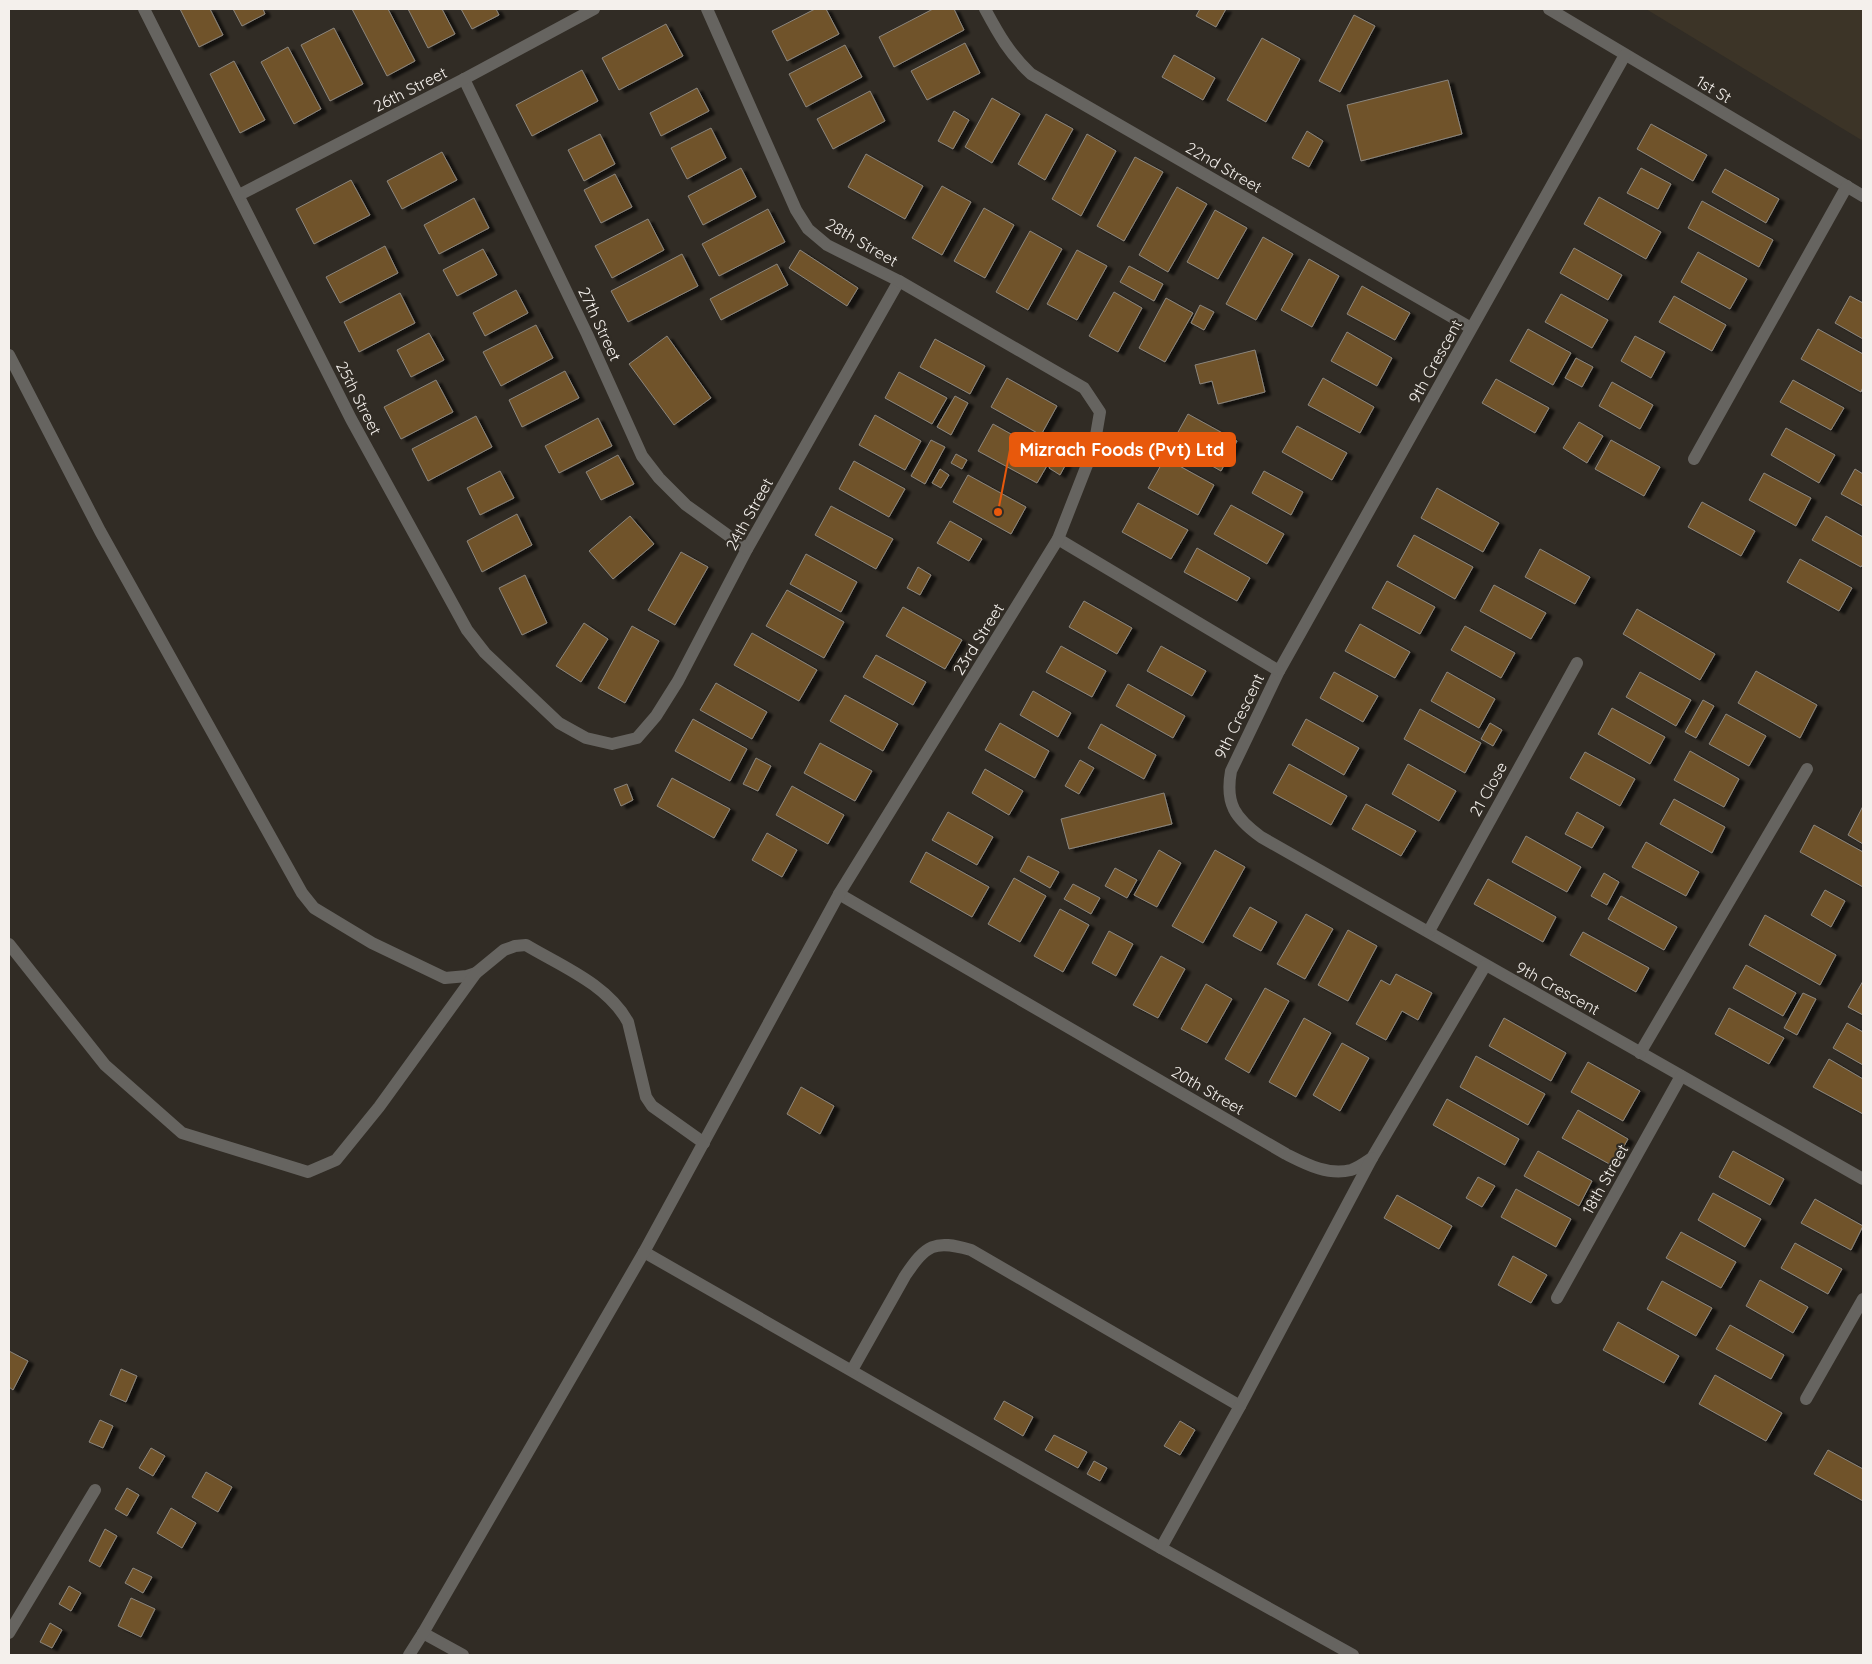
<svg xmlns="http://www.w3.org/2000/svg" width="1872" height="1664" viewBox="0 0 1872 1664" font-family="Quicksand,sans-serif">
<style>
.built{fill:#3c3427}
.building{fill:#6f5329;stroke:#8c867e;filter:url(#shadow)}
.lines{fill:none;stroke-linecap:round;stroke-linejoin:round}
.street{stroke:#666460;stroke-width:12}
.labels{text-anchor:middle;dominant-baseline:central;stroke-width:4.5;stroke-linejoin:round;paint-order:stroke}
.street-label{font-size:16px;fill:#f4f0ec;stroke:#312c25}
.leader{fill:none;stroke:#e8590c;stroke-width:2}
.callout-dot{fill:#e8590c;stroke:#312c25;stroke-width:2}
.callout{fill:#e8590c;stroke:#e8590c;stroke-width:2}
.callout-label{font-size:18px;text-anchor:middle;font-weight:bold;fill:#fff}
</style>
<defs>
<filter id="shadow"><feDropShadow dx="5.5" dy="3" stdDeviation="1" flood-color="#0009"/></filter>
</defs>
<rect width="100%" height="100%" fill="#312c25"/>
<path class="built" d="M1646,9h217v132z"/>
<g class="building">
<path d="M180,9h30l13,26 -24,12z"/>
<path d="M233,9h30l2,5 -23,12z"/>
<path d="M352,9h36l27,52 -28,15z"/>
<path d="M408,9h34l13,25 -27,14z"/>
<path d="M461,9h35l3,6 -27,14z"/>
<path d="M815,9h11l13,25 -52,27 -15,-30z"/>
<path d="M933,9h21l10,21 -70,37 -15,-30z"/>
<path d="M1200,9h26l-10,18 -20,-11z"/>
<path d="M1354,15l21,11 -35,66 -21,-11z"/>
<path d="M666,24l17,32 -64,34 -17,-32z"/>
<path d="M334,28l29,56 -33,17 -29,-56z"/>
<path d="M1262,38l38,21 -34,63 -39,-22z"/>
<path d="M965,43l15,30 -53,27 -16,-29z"/>
<path d="M845,45l17,32 -56,30 -17,-33z"/>
<path d="M288,47l33,62 -27,15 -33,-62z"/>
<path d="M1174,55l41,23 -12,22 -41,-23z"/>
<path d="M234,61l31,59 -25,13 -30,-59z"/>
<path d="M582,70l16,31 -66,35 -16,-31z"/>
<path d="M1448,80l14,54 -101,27 -14,-56z"/>
<path d="M697,88l12,23 -48,25 -11,-23z"/>
<path d="M870,91l15,30 -52,28 -16,-30z"/>
<path d="M992,98l28,16 -28,49 -27,-16z"/>
<path d="M954,111l15,9 -16,29 -15,-8z"/>
<path d="M1046,114l27,15 -28,51 -27,-16z"/>
<path d="M1651,124l56,31 -14,26 -56,-32z"/>
<path d="M711,128l15,30 -39,21 -16,-31z"/>
<path d="M1307,131l16,10 -14,26 -17,-9z"/>
<path d="M600,134l15,30 -31,17 -16,-31z"/>
<path d="M1087,134l29,17 -35,65 -29,-17z"/>
<path d="M442,152l15,28 -55,29 -15,-28z"/>
<path d="M866,154l57,32 -18,33 -57,-32z"/>
<path d="M1135,157l28,15 -39,69 -27,-15z"/>
<path d="M741,168l15,29 -53,28 -15,-29z"/>
<path d="M1641,168l30,16 -13,25 -31,-16z"/>
<path d="M1725,169l54,30 -13,24 -54,-31z"/>
<path d="M615,174l17,33 -31,16 -17,-33z"/>
<path d="M351,180l19,35 -56,29 -18,-35z"/>
<path d="M942,186l29,16 -29,53 -30,-17z"/>
<path d="M1177,187l30,17 -39,68 -29,-17z"/>
<path d="M1599,197l62,35 -15,27 -62,-35z"/>
<path d="M474,198l15,30 -50,26 -15,-29z"/>
<path d="M1702,201l71,39 -14,27 -71,-39z"/>
<path d="M984,208l30,17 -29,53 -31,-17z"/>
<path d="M768,209l17,33 -66,34 -17,-32z"/>
<path d="M1215,210l32,18 -29,51 -31,-17z"/>
<path d="M648,219l16,31 -52,28 -17,-32z"/>
<path d="M1030,231l32,18 -34,61 -32,-18z"/>
<path d="M1263,237l30,17 -37,66 -30,-16z"/>
<path d="M385,246l13,27 -58,30 -14,-26z"/>
<path d="M1574,248l48,27 -14,25 -48,-27z"/>
<path d="M483,249l14,26 -40,21 -14,-26z"/>
<path d="M800,250l58,38 -11,18 -58,-38z"/>
<path d="M1077,250l30,16 -30,54 -30,-16z"/>
<path d="M1698,252l49,27 -17,30 -49,-27z"/>
<path d="M682,254l16,32 -70,36 -17,-31z"/>
<path d="M1309,259l30,17 -27,51 -31,-17z"/>
<path d="M777,264l11,21 -67,35 -11,-21z"/>
<path d="M1129,266l34,18 -9,17 -34,-19z"/>
<path d="M1362,286l48,27 -15,27 -48,-26z"/>
<path d="M516,290l12,23 -43,23 -12,-23z"/>
<path d="M1114,292l28,16 -24,44 -29,-16z"/>
<path d="M400,293l15,30 -56,29 -15,-30z"/>
<path d="M1561,294l47,26 -16,28 -47,-26z"/>
<path d="M1674,296l52,29 -14,26 -53,-29z"/>
<path d="M1850,296l13,7v36l-28,-16z"/>
<path d="M1166,298l27,15 -28,49 -26,-14z"/>
<path d="M1200,305l14,7 -10,18 -13,-7z"/>
<path d="M536,325l17,33 -52,28 -18,-34z"/>
<path d="M1528,329l43,24 -18,32 -43,-24z"/>
<path d="M1818,329l45,25v33l-2,5 -60,-33z"/>
<path d="M1347,332l45,26 -15,28 -46,-25z"/>
<path d="M429,333l15,27 -33,17 -14,-27z"/>
<path d="M667,336l44,62 -37,27 -45,-61z"/>
<path d="M1635,336l30,16 -14,26 -30,-17z"/>
<path d="M935,339l50,27 -15,28 -50,-27z"/>
<path d="M1255,350l10,42 -47,12 -6,-23 -12,3 -5,-19z"/>
<path d="M1576,358l17,9 -11,20 -17,-9z"/>
<path d="M565,371l14,27 -57,29 -13,-27z"/>
<path d="M899,372l48,26 -15,26 -47,-26z"/>
<path d="M1007,378l50,28 -16,29 -50,-28z"/>
<path d="M1323,378l51,29 -14,26 -52,-28z"/>
<path d="M1496,379l53,29 -14,25 -53,-30z"/>
<path d="M436,380l17,32 -52,27 -17,-32z"/>
<path d="M1793,380l51,28 -13,22 -51,-28z"/>
<path d="M1612,382l41,23 -13,24 -41,-23z"/>
<path d="M955,396l13,7 -17,32 -14,-8z"/>
<path d="M1188,414l49,27 -16,30 -49,-28z"/>
<path d="M875,415l46,26 -16,29 -46,-25z"/>
<path d="M476,416l16,31 -64,34 -16,-32z"/>
<path d="M598,418l14,28 -53,27 -14,-27z"/>
<path d="M1579,422l24,14 -16,27 -24,-15z"/>
<path d="M993,424l59,33 -15,26 -59,-32z"/>
<path d="M1297,426l50,27 -15,27 -50,-28z"/>
<path d="M1786,428l49,27 -16,28 -48,-28z"/>
<path d="M931,440l14,7 -20,37 -14,-8z"/>
<path d="M1611,440l49,27 -16,29 -49,-27z"/>
<path d="M956,454l11,6 -5,9 -11,-6z"/>
<path d="M618,455l16,29 -33,16 -15,-28z"/>
<path d="M1055,458l11,6 -6,11 -11,-7z"/>
<path d="M1165,458l49,27 -16,30 -50,-27z"/>
<path d="M854,461l51,28 -16,28 -50,-28z"/>
<path d="M940,469l9,6 -8,13 -9,-5z"/>
<path d="M1855,469l8,5v32l-22,-12z"/>
<path d="M500,471l14,27 -34,17 -13,-27z"/>
<path d="M1264,471l39,21 -12,23 -39,-22z"/>
<path d="M1764,473l47,25 -15,28 -47,-26z"/>
<path d="M968,475l58,32 -15,27 -58,-32z"/>
<path d="M1437,488l62,35 -16,29 -62,-34z"/>
<path d="M1702,502l53,29 -14,25 -53,-29z"/>
<path d="M1138,503l50,27 -17,29 -49,-27z"/>
<path d="M1231,505l53,29 -17,30 -53,-30z"/>
<path d="M831,506l62,33 -17,30 -61,-34z"/>
<path d="M517,514l15,31 -50,27 -15,-31z"/>
<path d="M630,516l24,28 -41,35 -24,-28z"/>
<path d="M1826,516l37,21v27l-2,3 -49,-27z"/>
<path d="M950,521l32,18 -13,22 -32,-18z"/>
<path d="M1414,535l59,32 -18,32 -58,-33z"/>
<path d="M1197,548l53,30 -13,23 -53,-29z"/>
<path d="M1540,549l50,28 -15,27 -50,-27z"/>
<path d="M681,552l27,15 -33,58 -27,-15z"/>
<path d="M806,554l51,28 -16,30 -51,-28z"/>
<path d="M1800,559l52,29 -13,23 -52,-29z"/>
<path d="M918,567l13,8 -11,20 -13,-7z"/>
<path d="M525,575l22,48 -25,12 -23,-47z"/>
<path d="M1387,581l48,26 -15,27 -48,-26z"/>
<path d="M1494,585l52,28 -15,26 -51,-28z"/>
<path d="M787,590l57,32 -20,36 -58,-32z"/>
<path d="M1084,601l48,27 -15,26 -48,-27z"/>
<path d="M903,607l59,33 -17,29 -59,-33z"/>
<path d="M1637,609l78,45 -15,26 -77,-46z"/>
<path d="M584,623l24,16 -27,43 -25,-16z"/>
<path d="M1360,624l50,28 -15,26 -50,-27z"/>
<path d="M632,626l27,15 -34,62 -27,-15z"/>
<path d="M1465,626l50,27 -14,25 -50,-28z"/>
<path d="M752,633l65,37 -18,31 -65,-36z"/>
<path d="M1061,646l45,25 -14,26 -46,-25z"/>
<path d="M1161,646l45,25 -14,25 -45,-25z"/>
<path d="M876,655l50,27 -13,23 -50,-28z"/>
<path d="M1756,671l61,34 -17,33 -62,-35z"/>
<path d="M1334,672l44,24 -15,26 -43,-24z"/>
<path d="M1447,672l48,27 -16,29 -48,-27z"/>
<path d="M1640,672l51,28 -15,26 -50,-29z"/>
<path d="M716,683l51,29 -15,27 -52,-29z"/>
<path d="M1128,684l57,32 -12,22 -57,-32z"/>
<path d="M1033,691l38,22 -13,24 -38,-22z"/>
<path d="M845,695l53,29 -15,27 -53,-30z"/>
<path d="M1703,700l11,6 -18,32 -11,-6z"/>
<path d="M1612,708l53,29 -15,27 -52,-30z"/>
<path d="M1420,709l61,34 -16,30 -61,-34z"/>
<path d="M1726,714l40,22 -17,30 -40,-22z"/>
<path d="M693,719l54,30 -17,32 -55,-30z"/>
<path d="M1306,719l53,29 -15,27 -52,-30z"/>
<path d="M1000,723l49,28 -14,27 -50,-28z"/>
<path d="M1490,723l12,7 -9,16 -12,-7z"/>
<path d="M1101,724l55,31 -12,24 -56,-31z"/>
<path d="M820,743l52,28 -17,30 -51,-28z"/>
<path d="M1690,751l49,28 -15,28 -50,-27z"/>
<path d="M1585,752l50,27 -15,27 -50,-28z"/>
<path d="M756,758l15,8 -13,25 -15,-7z"/>
<path d="M1080,760l14,8 -15,26 -14,-8z"/>
<path d="M1289,764l58,32 -16,29 -58,-32z"/>
<path d="M1408,764l48,27 -17,30 -47,-27z"/>
<path d="M985,769l38,22 -14,24 -37,-22z"/>
<path d="M672,778l58,31 -16,29 -57,-32z"/>
<path d="M627,784l6,16 -12,6 -7,-17z"/>
<path d="M792,786l52,29 -16,29 -52,-29z"/>
<path d="M1164,793l8,31 -103,25 -8,-30z"/>
<path d="M1674,799l51,28 -13,26 -52,-29z"/>
<path d="M1366,804l50,27 -15,25 -49,-27z"/>
<path d="M1863,806v38l-15,-9z"/>
<path d="M948,812l45,25 -16,28 -45,-25z"/>
<path d="M1577,812l27,15 -12,21 -27,-14z"/>
<path d="M1814,825l49,27v35l-63,-35z"/>
<path d="M767,833l30,17 -15,27 -30,-17z"/>
<path d="M1526,836l55,31 -14,25 -55,-30z"/>
<path d="M1646,842l53,30 -13,24 -54,-29z"/>
<path d="M1159,850l22,13 -24,44 -23,-12z"/>
<path d="M1215,850l30,17 -42,76 -31,-17z"/>
<path d="M926,852l63,35 -17,30 -62,-35z"/>
<path d="M1028,856l31,16 -9,16 -30,-17z"/>
<path d="M1115,868l22,12 -10,18 -22,-12z"/>
<path d="M1604,873l15,9 -12,23 -16,-9z"/>
<path d="M1014,878l32,18 -26,46 -32,-18z"/>
<path d="M1488,879l68,38 -13,25 -69,-38z"/>
<path d="M1073,884l27,14 -9,16 -27,-15z"/>
<path d="M1825,890l20,11 -14,26 -20,-12z"/>
<path d="M1621,896l56,31 -13,23 -56,-31z"/>
<path d="M1250,907l27,15 -16,29 -28,-15z"/>
<path d="M1060,909l29,16 -26,47 -29,-16z"/>
<path d="M1306,914l27,15 -28,50 -28,-15z"/>
<path d="M1765,915l71,40 -16,30 -71,-40z"/>
<path d="M1348,930l29,16 -29,55 -30,-16z"/>
<path d="M1109,931l24,13 -17,32 -24,-13z"/>
<path d="M1583,932l66,36 -13,24 -66,-37z"/>
<path d="M1161,956l24,13 -27,49 -25,-13z"/>
<path d="M1746,965l50,28 -13,23 -50,-28z"/>
<path d="M1396,974l36,19 -14,27 -16,-9 -16,29 -30,-16 25,-44 9,5z"/>
<path d="M1863,981v34l-15,-8z"/>
<path d="M1206,984l26,15 -25,44 -26,-14z"/>
<path d="M1265,988l24,13 -40,72 -24,-14z"/>
<path d="M1803,993l13,6 -19,36 -13,-7z"/>
<path d="M1729,1008l55,30 -15,26 -54,-30z"/>
<path d="M1304,1018l27,15 -35,64 -27,-15z"/>
<path d="M1504,1018l62,35 -15,28 -62,-35z"/>
<path d="M1847,1023l16,9v33l-30,-17z"/>
<path d="M1342,1043l27,15 -29,53 -27,-16z"/>
<path d="M1476,1056l69,38 -17,31 -68,-38z"/>
<path d="M1829,1059l34,20v35l-50,-27z"/>
<path d="M1588,1062l52,29 -17,30 -52,-29z"/>
<path d="M801,1087l33,19 -14,28 -33,-20z"/>
<path d="M1447,1099l72,40 -14,26 -72,-40z"/>
<path d="M1578,1110l50,29 -15,27 -51,-28z"/>
<path d="M1538,1151l54,30 -13,25 -55,-30z"/>
<path d="M1733,1151l51,28 -14,26 -51,-28z"/>
<path d="M1478,1177l17,9 -13,21 -16,-9z"/>
<path d="M1516,1189l55,30 -15,28 -55,-30z"/>
<path d="M1713,1193l48,26 -16,28 -47,-27z"/>
<path d="M1397,1195l55,31 -13,23 -55,-31z"/>
<path d="M1815,1199l48,27 -12,24 -50,-27z"/>
<path d="M1681,1232l55,30 -15,26 -55,-30z"/>
<path d="M1795,1243l47,26 -14,25 -47,-26z"/>
<path d="M1513,1256l34,19 -16,28 -33,-18z"/>
<path d="M1760,1280l48,27 -15,26 -47,-27z"/>
<path d="M1662,1281l50,27 -16,28 -49,-27z"/>
<path d="M1618,1322l61,34 -15,27 -61,-33z"/>
<path d="M1730,1325l54,30 -13,24 -55,-30z"/>
<path d="M9,1351l19,10 -15,29 -4,-3z"/>
<path d="M121,1369l16,7 -11,26 -16,-7z"/>
<path d="M1715,1375l67,38 -16,28 -67,-37z"/>
<path d="M1004,1401l29,16 -10,19 -29,-17z"/>
<path d="M100,1420l13,6 -10,22 -14,-6z"/>
<path d="M1180,1421l15,9 -15,25 -16,-9z"/>
<path d="M1054,1435l33,17 -9,16 -33,-18z"/>
<path d="M151,1448l14,8 -12,20 -14,-8z"/>
<path d="M1828,1450l35,19v32l-49,-27z"/>
<path d="M1094,1461l13,7 -7,13 -13,-7z"/>
<path d="M206,1472l26,15 -14,25 -26,-15z"/>
<path d="M127,1488l12,7 -12,21 -12,-7z"/>
<path d="M171,1508l25,15 -14,25 -25,-15z"/>
<path d="M105,1529l12,7 -17,31 -11,-6z"/>
<path d="M133,1568l19,9 -9,16 -18,-10z"/>
<path d="M69,1586l12,7 -10,18 -12,-7z"/>
<path d="M131,1598l24,11 -14,28 -23,-11z"/>
<path d="M50,1623l12,7 -10,18 -12,-6z"/>
</g>
<g class="lines">
<g class="street">
<path d="M144,9l207,410 116,211 18,23 74,70 27,15 26,6 25,-6 19,-22 22,-35 69,-132 152,-268"/>
<path d="M985,9c14,26 24,44 46,65l440,254"/>
<path d="M1549,9l314,187"/>
<path d="M1625,55l-346,616 -48,100c-6,33 4,47 30,66l602,342"/>
<path d="M464,79l123,255 55,122 17,22 27,27 61,44"/>
<path d="M239,195l225,-116 130,-70"/>
<path d="M9,355l91,176 202,362 12,15 58,35 73,35 22,-2 9,-3 28,-23 11,-4 11,-1c35,21 81,39 102,77l18,75 6,9 52,37"/>
<path d="M1694,459l153,-273"/>
<path d="M1058,539l221,132"/>
<path d="M839,894l447,260c20,10 42,22 65,16 7,-2 15,-8 21,-12l113,-192"/>
<path d="M1429,931l148,-268"/>
<path d="M9,944l96,121 77,68 126,39 28,-12 43,-53 97,-134"/>
<path d="M1640,1053l167,-284"/>
<path d="M644,1252l517,296 192,107"/>
<path d="M1557,1298l124,-222"/>
<path d="M852,1370l53,-94c21,-31 29,-37 66,-26l269,156"/>
<path d="M1806,1399l57,-100"/>
<path d="M1161,1548l79,-142 132,-248"/>
<path d="M9,1633l86,-143"/>
<path d="M423,1633l40,22"/>
<path d="M409,1655l14,-22 221,-381 195,-358 219,-355 36,-92 6,-35 -16,-24 -185,-107 -72,-36 -19,-16 -12,-19 -89,-201"/>
</g>
</g>
<g class="labels">
<g class="street-label">
<text transform="translate(410 89) rotate(-27)">26th Street</text>
<text transform="translate(1714 89) rotate(31)">1st St</text>
<text transform="translate(1224 167) rotate(30)">22nd Street</text>
<text transform="translate(862 242) rotate(30)">28th Street</text>
<text transform="translate(600 324) rotate(65)">27th Street</text>
<text transform="translate(1435 361) rotate(-61)">9th Crescent</text>
<text transform="translate(359 398) rotate(63)">25th Street</text>
<text transform="translate(749 514) rotate(-61)">24th Street</text>
<text transform="translate(978 639) rotate(-58)">23rd Street</text>
<text transform="translate(1239 716) rotate(-64)">9th Crescent</text>
<text transform="translate(1488 789) rotate(-61)">21 Close</text>
<text transform="translate(1558 988) rotate(29)">9th Crescent</text>
<text transform="translate(1208 1090) rotate(30)">20th Street</text>
<text transform="translate(1605 1179) rotate(-61)">18th Street</text>
</g>
</g>
<path class="leader" d="M998 512L1010 450"/>
<circle class="callout-dot" cx="998" cy="512" r="5"/>
<rect class="callout" x="1010" y="433" width="225" height="33" rx="5"/>
<g class="callout-label">
<text x="1122" y="456">Mizrach Foods (Pvt) Ltd</text>
</g>
<rect width="1872" height="1664" fill="none" stroke="#f4f0ec" stroke-width="20"/>
</svg>
